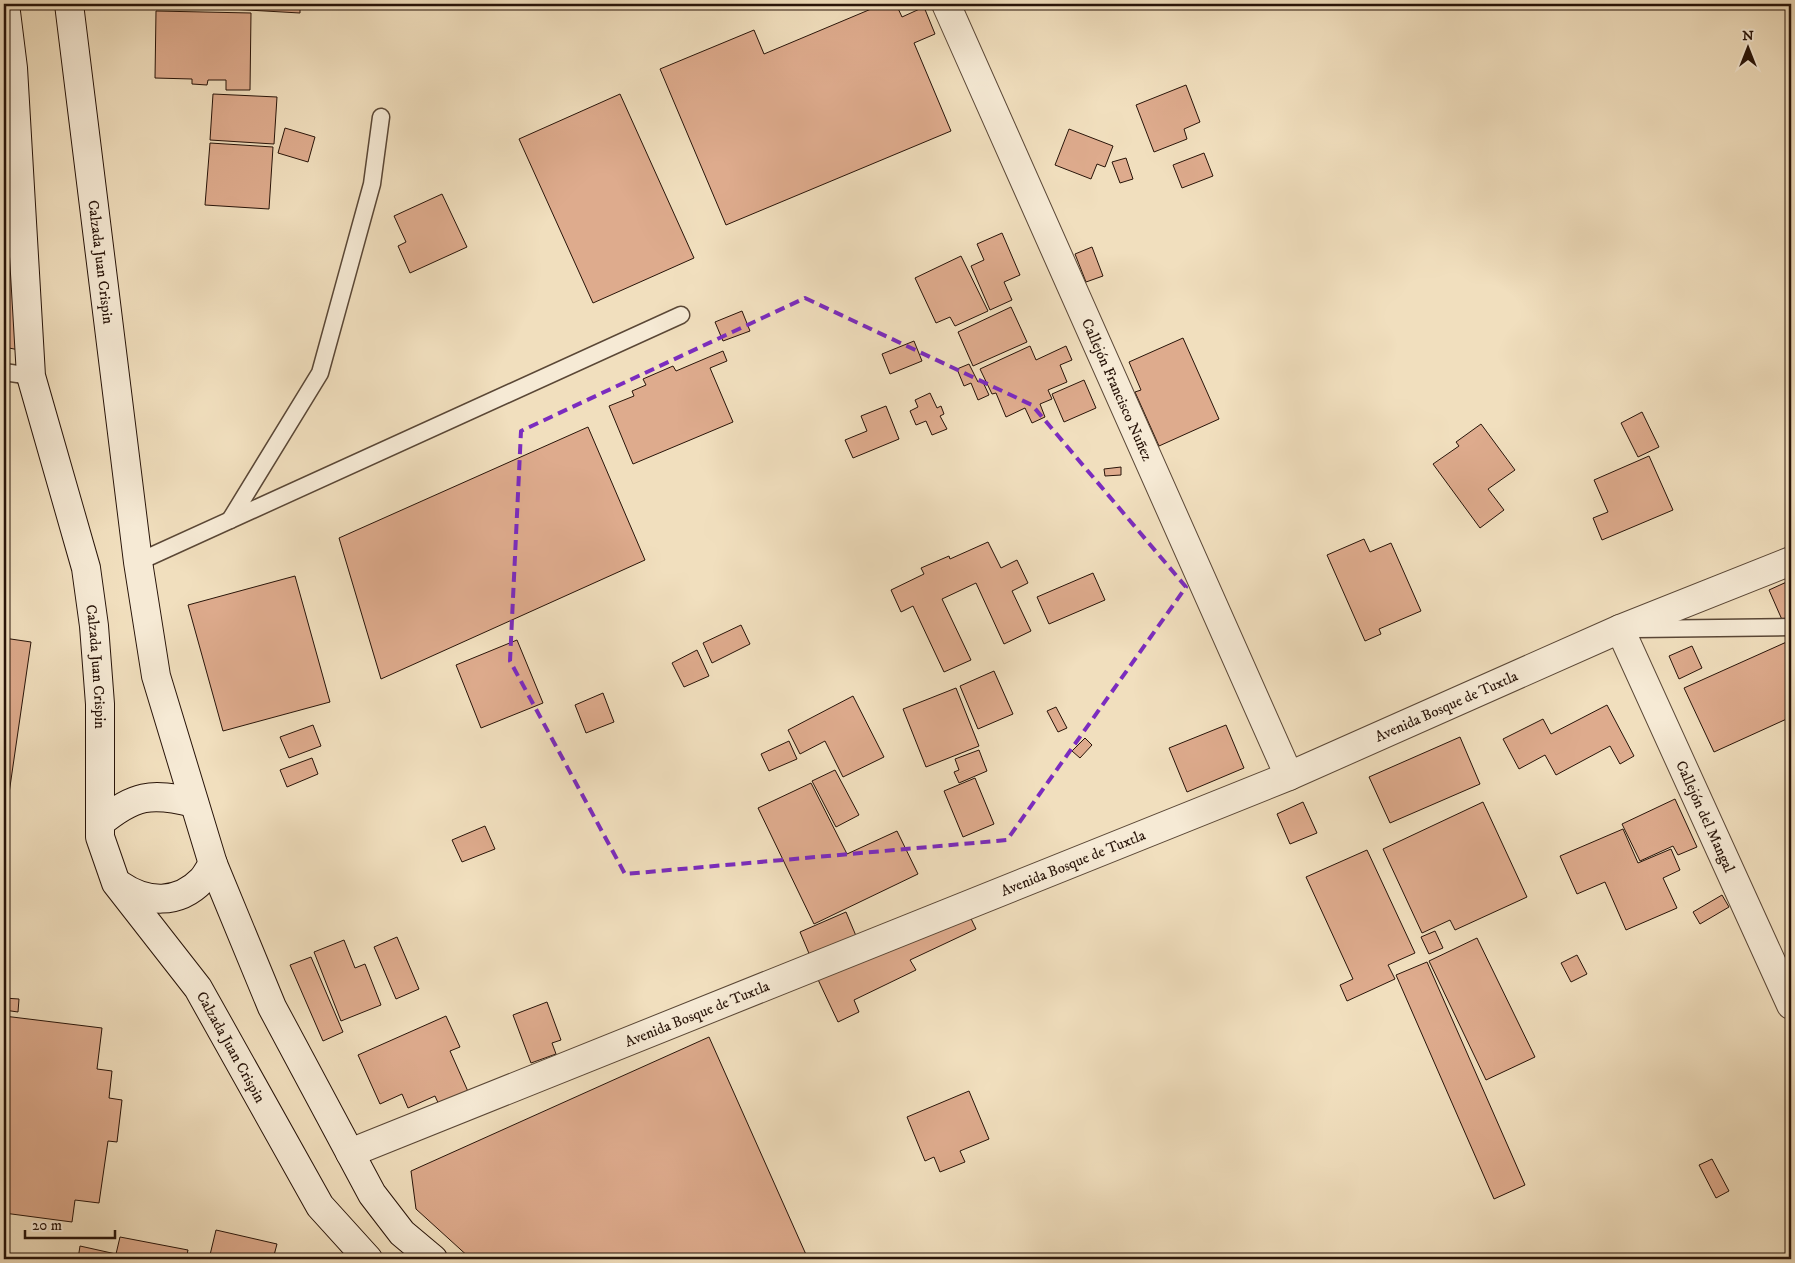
<svg xmlns="http://www.w3.org/2000/svg" width="1795" height="1263" viewBox="0 0 1795 1263" font-family="'IM FELL DW Pica',serif">
<style>
.building{fill:#deab8d;stroke:#281409}
.lines{fill:none;stroke-linecap:round;stroke-linejoin:round}
.lane-casing{stroke:#5a4736;stroke-width:19}
.street-casing{stroke:#5a4736;stroke-width:30}
.secondary-casing{stroke:#281409;stroke-width:30}
.lane{stroke:#f6ead5;stroke-width:16}
.street{stroke:#f6ead5;stroke-width:28}
.secondary{stroke:#f6ead5;stroke-width:28}
.marked{fill:none;stroke:#7b2cbf;stroke-width:4;stroke-dasharray:10 6;stroke-linejoin:round}
.labels{text-anchor:middle;dominant-baseline:central;stroke-width:4.5;stroke-linejoin:round;paint-order:stroke}
.street-label{font-size:15px;fill:#281409;stroke:#f6ead5}
</style>
<rect width="100%" height="100%" fill="#f1dfbe"/>
<filter id="stains"><feTurbulence type="fractalNoise" baseFrequency=".004" numOctaves="4"/><feColorMatrix values="0 0 0 0 .2 0 0 0 0 .09 0 0 0 0 .02 0 0 0 .5 -.17"/></filter>
<radialGradient id="worn" r=".72"><stop offset=".6" stop-color="#630" stop-opacity="0"/><stop offset="1" stop-color="#630" stop-opacity=".3"/></radialGradient>
<g class="building">
<path d="M122,4h67v3z"/>
<path d="M231,4h69v9l-70,-4z"/>
<path d="M883,4h13l6,13 22,-10 11,27 -21,9 37,88 -225,94 -66,-156 94,-39 10,24z"/>
<path d="M156,11l95,2 -1,77h-24v-10h-18l-1,5 -15,-1v-5l-37,-1z"/>
<path d="M1186,85l14,37 -16,7 3,10 -33,13 -18,-47z"/>
<path d="M213,94l64,3 -3,47 -64,-4z"/>
<path d="M620,94l74,164 -101,45 -74,-164z"/>
<path d="M285,128l30,9 -7,25 -30,-9z"/>
<path d="M1069,129l44,17 -8,21 -8,-3 -6,15 -36,-14z"/>
<path d="M210,143l63,4 -4,62 -64,-4z"/>
<path d="M1204,153l9,23 -31,12 -9,-23z"/>
<path d="M1126,158l7,21 -13,4 -8,-21z"/>
<path d="M4,194l20,157 -20,-4z"/>
<path d="M442,194l25,53 -57,26 -12,-27 8,-4 -12,-26z"/>
<path d="M1002,233l18,42 -16,7 8,18 -22,10 -19,-44 13,-6 -7,-16z"/>
<path d="M1092,247l11,29 -17,6 -11,-28z"/>
<path d="M961,256l27,55 -33,15 -5,-9 -14,6 -21,-45z"/>
<path d="M1011,307l16,35 -54,24 -15,-34z"/>
<path d="M742,311l8,20 -27,10 -8,-19z"/>
<path d="M1183,338l36,81 -60,27 -24,-54 6,-2 -12,-28z"/>
<path d="M914,341l8,20 -32,13 -8,-20z"/>
<path d="M1030,346l6,14 30,-14 6,14 -12,5 7,17 -19,8 4,9 -12,5 5,13 -13,6 -7,-15 -19,9 -10,-24 -4,1 -12,-25z"/>
<path d="M723,351l4,10 -17,7 23,54 -100,42 -24,-58 25,-10 -2,-5 14,-6 -3,-6 30,-13 3,5z"/>
<path d="M969,364l9,18 4,-2 7,15 -11,5 -7,-17 -7,3 -7,-17z"/>
<path d="M1084,380l12,28 -32,14 -12,-28z"/>
<path d="M930,393l7,15 4,-2 3,8 -4,2 7,13 -15,6 -6,-14 -10,4 -6,-14 8,-4 -3,-7z"/>
<path d="M886,406l13,33 -46,19 -8,-18 22,-9 -6,-15z"/>
<path d="M1642,412l17,35 -21,10 -17,-34z"/>
<path d="M1481,424l34,46 -27,19 16,21 -24,18 -47,-64 26,-18 -3,-4z"/>
<path d="M588,427l57,133 -264,119 -42,-141z"/>
<path d="M1649,456l24,54 -71,30 -9,-22 15,-6 -14,-32z"/>
<path d="M1121,467v8l-16,1 -1,-7z"/>
<path d="M1364,539l6,13 21,-9 30,68 -42,18 2,5 -16,7 -38,-86z"/>
<path d="M988,542l13,26 16,-8 11,23 -16,8 19,40 -27,13 -28,-61 -34,16 29,61 -27,12 -31,-66 -12,6 -10,-22 33,-16 -3,-6 28,-12 1,3z"/>
<path d="M1093,573l12,27 -56,24 -12,-27z"/>
<path d="M295,576l35,126 -107,29 -35,-126z"/>
<path d="M1791,580v38l-8,4 -14,-32z"/>
<path d="M741,625l9,19 -38,19 -9,-20z"/>
<path d="M4,638l27,4 -27,186z"/>
<path d="M517,640l26,63 -62,25 -25,-63z"/>
<path d="M1791,640v77l-77,35 -30,-64z"/>
<path d="M1692,646l10,22 -23,11 -10,-23z"/>
<path d="M697,650l12,26 -25,11 -12,-24z"/>
<path d="M994,671l19,43 -35,15 -18,-43z"/>
<path d="M956,688l23,58 -53,21 -23,-58z"/>
<path d="M603,693l11,29 -28,11 -11,-28z"/>
<path d="M853,696l31,61 -41,20 -18,-36 -25,13 -12,-24z"/>
<path d="M1607,705l27,51 -14,8 -10,-18 -54,29 -11,-20 -26,14 -16,-30 40,-20 8,15z"/>
<path d="M1056,707l11,21 -9,4 -11,-21z"/>
<path d="M313,725l8,21 -32,12 -9,-21z"/>
<path d="M1226,725l18,43 -57,24 -18,-44z"/>
<path d="M1460,737l20,47 -90,39 -21,-46z"/>
<path d="M1085,738l7,7 -12,13 -8,-7z"/>
<path d="M789,741l8,18 -28,12 -8,-17z"/>
<path d="M979,750l8,21 -28,12 -5,-11 5,-2 -4,-11z"/>
<path d="M312,758l6,16 -31,13 -7,-17z"/>
<path d="M835,770l24,45 -23,12 -24,-46z"/>
<path d="M975,778l19,46 -31,13 -19,-46z"/>
<path d="M811,783l36,71 50,-23 21,43 -104,50 -56,-116z"/>
<path d="M1675,799l22,48 -19,8 -5,-9 -33,15 -18,-37z"/>
<path d="M1303,802l14,31 -27,11 -13,-30z"/>
<path d="M1483,802l44,95 -72,33 -5,-10 -28,13 -39,-84z"/>
<path d="M485,826l10,23 -33,13 -10,-22z"/>
<path d="M1623,829l15,34 33,-14 9,21 -17,8 14,30 -51,22 -21,-48 -28,12 -17,-38z"/>
<path d="M1367,850l48,103 -27,12 7,14 -48,22 -7,-16 13,-6 -47,-102z"/>
<path d="M1722,895l7,12 -29,17 -7,-12z"/>
<path d="M962,900l14,29 -66,31 6,10 -62,30 5,12 -21,10 -25,-53z"/>
<path d="M846,912l13,31 -46,20 -13,-31z"/>
<path d="M1435,931l8,17 -14,6 -8,-17z"/>
<path d="M397,937l22,52 -23,10 -22,-52z"/>
<path d="M1477,938l58,119 -49,23 -57,-119z"/>
<path d="M344,940l11,28 10,-4 16,41 -40,16 -27,-69z"/>
<path d="M1577,955l10,19 -16,8 -10,-19z"/>
<path d="M311,957l32,75 -20,9 -33,-76z"/>
<path d="M1427,962l98,223 -31,14 -98,-224z"/>
<path d="M4,998l15,1 -1,13 -14,-2z"/>
<path d="M547,1002l14,38 -9,3 4,11 -25,9 -18,-48z"/>
<path d="M4,1016l98,12 -5,41 15,2 -3,27 13,2 -5,42 -9,-1 -9,62 -24,-3 -3,22 -68,-9z"/>
<path d="M446,1016l14,31 -10,4 24,54 -29,13 -10,-22 -27,12 -6,-14 -22,10 -22,-49z"/>
<path d="M709,1037l99,222h-337l-55,-50 -5,-38z"/>
<path d="M969,1091l20,48 -29,12 5,11 -25,10 -6,-15 -9,4 -18,-44z"/>
<path d="M1712,1159l17,32 -13,7 -17,-33z"/>
<path d="M216,1230l61,14 -4,15h-64z"/>
<path d="M120,1237l68,13 -2,9h-108l2,-13 36,8z"/>
</g>
<g class="lines">
<g class="lane-casing">
<g id="lane">
<path d="M4,372l27,4"/>
<path d="M230,520l90,-147 52,-189 9,-67"/>
<path d="M138,562l543,-247"/>
<path d="M1636,629l155,-2"/>
</g>
</g>
<g class="street-casing">
<g id="street">
<path id="s1" d="M946,4l343,772"/>
<path id="s2" d="M1620,629l171,376"/>
<path id="s3" d="M350,1153l939,-377 331,-147 171,-68"/>
</g>
</g>
<g class="secondary-casing">
<g id="secondary">
<path id="s4" d="M5,4l8,64 18,308 55,192 8,58 6,78v133l16,46 82,105 122,218 48,53"/>
<path id="s5" d="M69,4l69,558 18,114 57,188 59,143 100,187 30,39 31,26"/>
<path d="M100,823c34,-28 51,-31 94,-20"/>
<path d="M120,885c26,18 58,20 82,-5 4,-4 7,-11 11,-16"/>
</g>
</g>
<use href="#lane" class="lane"/>
<use href="#street" class="street"/>
<use href="#secondary" class="secondary"/>
</g>
<path class="marked" d="M805,298l227,107 154,182 -179,253 -382,34 -115,-213 11,-230z"/>
<g class="labels">
<g class="street-label">
<text stroke="none"><textPath href="#s5" startOffset="260">Calzada Juan Crispin</textPath></text>
<text stroke="none"><textPath href="#s1" startOffset="422">Callejón Francisco Nuñez</textPath></text>
<text stroke="none"><textPath href="#s4" startOffset="672">Calzada Juan Crispin</textPath></text>
<text stroke="none"><textPath href="#s3" startOffset="1184">Avenida Bosque de Tuxtla</textPath></text>
<text stroke="none"><textPath href="#s2" startOffset="206">Callejón del Mangal</textPath></text>
<text stroke="none"><textPath href="#s3" startOffset="779">Avenida Bosque de Tuxtla</textPath></text>
<text stroke="none"><textPath href="#s3" startOffset="374">Avenida Bosque de Tuxtla</textPath></text>
<text stroke="none"><textPath href="#s4" startOffset="1092">Calzada Juan Crispin</textPath></text>
</g>
</g>
<rect width="1795" height="1263" fill="none" stroke="#f1dfbe" stroke-width="20"/>
<rect x="5" y="5" width="1785" height="1253" fill="none" stroke="#281409" stroke-width="2.5"/>
<rect x="10" y="10" width="1775" height="1243" fill="none" stroke="#281409"/>
<g transform="translate(1748 48)" stroke="#f6ead5" stroke-width="4" paint-order="stroke">
<path d="M0-4L9 19L0 12L-9 19Z" fill="#281409"/>
<text y="-8" font-size="14" font-weight="bold" text-anchor="middle" fill="#281409">N</text>
</g>
<path d="M25 1230v8h90v-8" fill="none" stroke="#281409" stroke-width="2.5"/>
<text x="32" y="1230" font-size="15" fill="#281409" stroke="#f6ead5" stroke-width="4" paint-order="stroke">20 m</text>
<rect width="100%" height="100%" filter="url(#stains)"/>
<rect width="100%" height="100%" fill="url(#worn)"/>
</svg>
